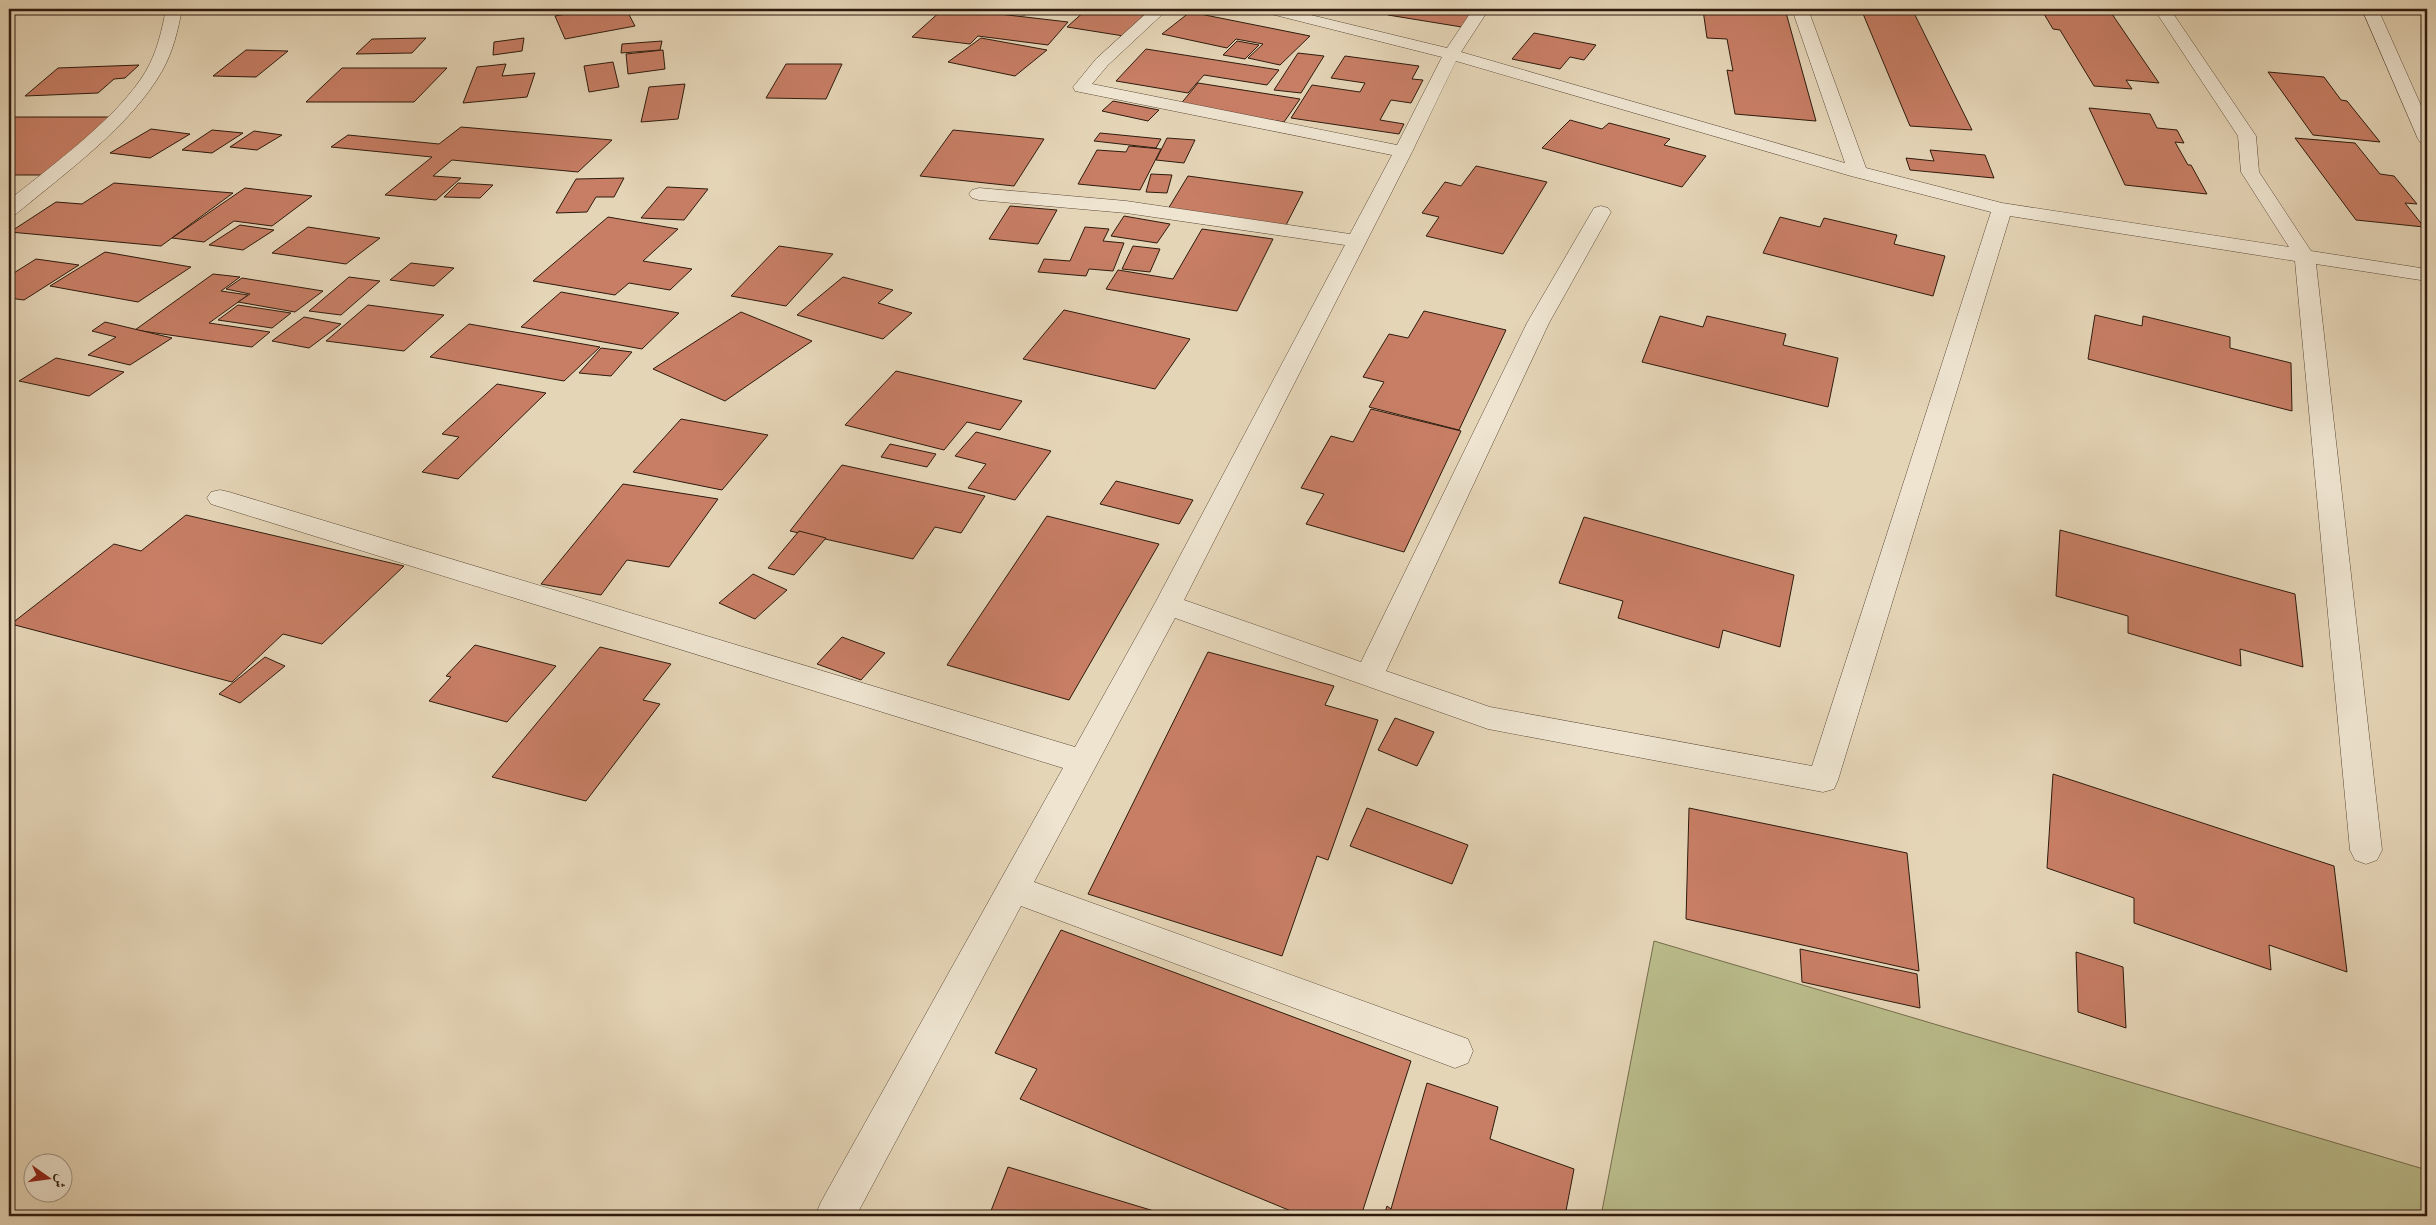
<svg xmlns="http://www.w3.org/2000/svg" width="2436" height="1225" viewBox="0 0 2436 1225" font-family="'Libre Bodoni',Amiri,serif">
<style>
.green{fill:#babc8b;stroke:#746c4c}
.building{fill:#c77e65;stroke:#2e1b0d}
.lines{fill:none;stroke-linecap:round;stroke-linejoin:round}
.minor-casing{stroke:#5c4a38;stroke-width:1}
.minor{fill:#eee4d0;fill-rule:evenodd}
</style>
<rect width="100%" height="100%" fill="#e5d5b7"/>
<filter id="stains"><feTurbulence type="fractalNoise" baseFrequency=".004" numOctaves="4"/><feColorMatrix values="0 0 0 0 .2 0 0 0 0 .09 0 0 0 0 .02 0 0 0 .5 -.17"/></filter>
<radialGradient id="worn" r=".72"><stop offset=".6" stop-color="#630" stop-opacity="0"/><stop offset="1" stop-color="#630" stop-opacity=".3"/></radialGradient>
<path class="green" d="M1654,941l773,229v46h-826z"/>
<g class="building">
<path d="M592,9h34l9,17 -70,13 -10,-23z"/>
<path d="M943,9h13l112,13 -20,23 -70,-9 -8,8 -58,-7z"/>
<path d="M1000,9h29l-4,6 -27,-2z"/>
<path d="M1087,9h71l-28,28 -63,-10z"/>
<path d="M1393,9h94l-13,20 -86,-14z"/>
<path d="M1708,9h77l31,112 -81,-7 -8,-44 6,1 -6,-32 -20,-1 -4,-28 5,1z"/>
<path d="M1861,9h51l60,121 -62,-4z"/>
<path d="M2041,9l71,5 47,69 -33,-3 6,9 -38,-3 -34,-56 -7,-1z"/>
<path d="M1190,12l120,24 -30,29 -32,-7 15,-14 -27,-5 -9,9 -65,-14z"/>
<path d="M1534,33l62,12 -12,15 -14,-3 -10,12 -48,-10z"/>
<path d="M426,38l-14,15 -56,1 16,-15z"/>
<path d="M524,38l-2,13 -29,4 1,-13z"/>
<path d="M981,38l66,12 -32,26 -67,-14z"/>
<path d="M662,41l-2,9 -39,3 1,-9z"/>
<path d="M1237,41l22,4 -14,14 -22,-4z"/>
<path d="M1146,49l133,21 -12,15 -63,-10 -16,18 -72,-12z"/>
<path d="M246,50l42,1 -32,26 -43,-1z"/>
<path d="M663,50l2,19 -37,5 -2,-20z"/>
<path d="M1298,53l26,3 -23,37 -27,-3z"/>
<path d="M1345,56l74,10 -7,13 11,1 -12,23 -20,-3 -11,20 24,4 -5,10 -108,-16 21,-33 48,7 5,-9 -34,-5z"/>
<path d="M613,62l6,25 -30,5 -5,-26z"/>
<path d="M506,64l-4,12 33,-3 -8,24 -64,6 14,-36z"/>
<path d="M786,64h56l-16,35 -60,-1z"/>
<path d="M139,65l-14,13 -11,1 -16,14 -73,3 33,-28z"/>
<path d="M342,68h105l-33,34h-108z"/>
<path d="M2268,72l56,5 17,23 6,1 33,41 -67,-7z"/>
<path d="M1198,83l102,16 -16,23 -105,-16z"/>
<path d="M685,84l-7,35 -37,3 8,-35z"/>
<path d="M1113,101l46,9 -11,11 -46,-10z"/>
<path d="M2089,108l61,6 7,14 20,2 7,13 -9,-1 13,23h3l16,29 -82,-9z"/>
<path d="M9,117h108l-74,58h-34z"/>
<path d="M1570,120l32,9 7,-6 61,16 -6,6 42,11 -24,31 -140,-39z"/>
<path d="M461,127l151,13 -34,32 -126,-12 -19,16 28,2 -25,22 -51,-5 47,-38 -101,-10 17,-12 91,9z"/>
<path d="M151,129l39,5 -40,24 -40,-5z"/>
<path d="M212,130l31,3 -31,20 -30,-3z"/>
<path d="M953,130l91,9 -30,47 -94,-10z"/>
<path d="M254,131l28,4 -25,15 -27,-3z"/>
<path d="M1100,133l61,6 -5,9 -62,-7z"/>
<path d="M1167,138l28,2 -11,23 -28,-3z"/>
<path d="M2295,138l60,5 25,31 14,2 23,28 -12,-1 19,24 -68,-7z"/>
<path d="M1129,146l32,3 -21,41 -62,-6 19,-34 29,2z"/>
<path d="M1930,150l55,5 9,23 -84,-8 -4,-12 28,3z"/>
<path d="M1476,166l71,16 -44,72 -77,-18 13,-19 -17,-4 23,-31 16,4z"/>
<path d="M1151,174l21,1 -5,18 -21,-1z"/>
<path d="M1188,176l115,16 -18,35 -117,-18z"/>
<path d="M624,178l-10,19h-18l-9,15 -31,1 20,-34z"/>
<path d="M114,183l119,10 -72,53 -151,-14 46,-30 26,2z"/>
<path d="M458,183l35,2 -13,13 -36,-1z"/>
<path d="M667,187l41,2 -24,31 -43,-2z"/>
<path d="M245,188l67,8 -40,30 -38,-5 -30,21 -32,-4z"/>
<path d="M1010,206l47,4 -19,34 -49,-5z"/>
<path d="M1124,216l46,8 -13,19 -46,-7z"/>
<path d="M608,217l70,12 -35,32 49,8 -22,21 -41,-7 -14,12 -82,-14z"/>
<path d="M1780,217l40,10 4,-9 73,17 -3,9 51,12 -12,40 -170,-43z"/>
<path d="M240,225l34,5 -31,20 -34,-5z"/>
<path d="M308,227l72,11 -34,26 -74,-11z"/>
<path d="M1085,227l24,2 -6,12 21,2 -11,28 -24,-2 -3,7 -48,-4 6,-13 26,2z"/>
<path d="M1202,229l71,10 -36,72 -131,-22 12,-19 55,9z"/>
<path d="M779,246l54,8 -47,52 -55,-10z"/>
<path d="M1133,246l27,3 -10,23 -28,-3z"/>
<path d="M105,252l86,15 -53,35 -88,-16z"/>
<path d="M36,259l43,6 -55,35 -15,-2v-22z"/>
<path d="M411,263l43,5 -20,18 -44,-6z"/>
<path d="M213,274l27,3 -19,14 27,4 -39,28 61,9 -18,15 -117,-17z"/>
<path d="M349,277l31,4 -39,34 -32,-4z"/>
<path d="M843,277l50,13 -15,13 34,10 -29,26 -86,-24z"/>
<path d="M242,278l81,13 -28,21 -57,-10 12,-8 -24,-5z"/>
<path d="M561,292l118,21 -37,36 -121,-22z"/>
<path d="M238,305l53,8 -19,15 -54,-8z"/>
<path d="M368,305l76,10 -40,36 -78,-10z"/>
<path d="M1064,310l126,29 -35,50 -132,-30z"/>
<path d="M1424,311l82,19 -47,100 -90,-23 15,-25 -21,-5 26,-43 19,4z"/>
<path d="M741,312l71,29 -87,60 -72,-32z"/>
<path d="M2095,315l47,11 1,-10 87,21v11l61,15 1,48 -204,-52z"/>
<path d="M1660,316l43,11 4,-11 79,18 -3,11 55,13 -10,49 -186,-45z"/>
<path d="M304,317l37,7 -32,24 -37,-7z"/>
<path d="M105,322l67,16 -42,27 -42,-10 28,-18 -24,-6z"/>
<path d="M469,324l131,23 -36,34 -134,-24z"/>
<path d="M601,348l31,4 -21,24 -32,-3z"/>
<path d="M56,358l68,14 -35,24 -70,-15z"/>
<path d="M896,371l126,30 -22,29 -33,-8 -23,28 -99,-25z"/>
<path d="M497,384l49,9 -88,86 -36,-7 37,-35 -17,-3z"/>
<path d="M1371,409l90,22 -57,121 -98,-28 18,-30 -23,-6 30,-52 22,6z"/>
<path d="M681,419l87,16 -46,55 -89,-18z"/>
<path d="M976,432l75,19 -36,49 -47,-12 18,-24 -31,-8z"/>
<path d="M890,444l46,10 -9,13 -46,-10z"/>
<path d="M842,465l143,31 -24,37 -26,-6 -22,32 -123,-28z"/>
<path d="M1116,481l77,19 -14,24 -79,-20z"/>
<path d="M623,484l95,15 -49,68 -42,-7 -26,35 -60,-11z"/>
<path d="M186,515l218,51 -82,78 -39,-10 -51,48 -221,-58 103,-80 27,7z"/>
<path d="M1047,516l112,28 -90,156 -122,-35z"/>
<path d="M1584,517l210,58 -14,72 -57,-17 -4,18 -101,-30 5,-17 -64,-18z"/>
<path d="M2060,530l235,64 8,73 -63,-18 1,17 -113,-33v-17l-72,-20z"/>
<path d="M799,531l27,7 -32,37 -26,-7z"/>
<path d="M753,574l34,16 -32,29 -36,-16z"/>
<path d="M842,637l43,16 -24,27 -44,-16z"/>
<path d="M475,645l81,21 -49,56 -78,-21 22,-24 -5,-1z"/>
<path d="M600,647l71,17 -28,36 17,4 -74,97 -94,-24z"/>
<path d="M1208,652l126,34 -9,19 53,15 -50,140 -11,-4 -35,100 -194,-62z"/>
<path d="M265,657l20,9 -45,37 -21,-9z"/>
<path d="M1395,718l39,14 -17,34 -39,-16z"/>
<path d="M2053,774l281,92 13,106 -78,-27 2,25 -137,-47v-25l-87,-30z"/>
<path d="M1367,808l101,37 -16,39 -102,-38z"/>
<path d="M1689,808l218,45 12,118 -233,-52z"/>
<path d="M1061,930l350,131 -50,155h-58l-283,-117 17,-30 -42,-16z"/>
<path d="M1800,949l117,25 3,34 -118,-26z"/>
<path d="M2076,952l47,15 3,61 -48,-16z"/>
<path d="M1427,1083l71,24 -8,32 84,30 -9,47h-181l3,-10 4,3z"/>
<path d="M1008,1167l156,47 -1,2h-174z"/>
</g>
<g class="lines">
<g class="minor-casing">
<g id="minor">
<path d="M166,9h16c-4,21 -9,43 -20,62 -30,54 -98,103 -146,143l-7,2v-16c42,-34 110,-83 137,-129 11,-19 16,-41 20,-62z"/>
<path d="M1151,9h17l-60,56 -16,19 305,61 45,-88 -179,-45 -3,-3h26l161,39 26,-39h16l-28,43 384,111 -53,-154h16l58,159 136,35 287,44 -48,-75 -3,-36 -84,-127h16l86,127 3,36 52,79 116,18v12l-111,-17 66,586 -5,10 -11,4 -11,-4 -5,-10 -55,-589 -285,-45 -172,564 -4,9 -11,3 -335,-63 -313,-111 -141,264 434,157 5,12 -5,12 -13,5 -434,-162 -165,310h-41l6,-14 242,-434 -852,-264 -4,-6 4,-6 9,-2 9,2 846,255 79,-142 191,-360 -219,-32 -147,-13 -7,-2 -3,-4 3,-4 7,-2 147,13 224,33 42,-79 -317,-64 -2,-4 23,-28zM1456,61l395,115 140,36 -179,554 -322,-59 -104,-36 163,-348 62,-111 -3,-4 -7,-2 -7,2 -67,115 -166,339 -177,-62 228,-448z"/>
<path d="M2362,9h16l49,110v25l-6,-1 -3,-4z"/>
</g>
</g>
<use href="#minor" class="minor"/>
</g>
<rect width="2436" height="1225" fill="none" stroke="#e5d5b7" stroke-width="30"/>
<rect x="10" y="10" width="2416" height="1205" fill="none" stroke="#2e1b0d" stroke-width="2.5"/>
<rect x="15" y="15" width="2406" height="1195" fill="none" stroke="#2e1b0d"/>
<g transform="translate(48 1178) rotate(104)"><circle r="24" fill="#eee4d0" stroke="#a19482"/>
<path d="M0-4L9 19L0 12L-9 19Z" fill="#8f2418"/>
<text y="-8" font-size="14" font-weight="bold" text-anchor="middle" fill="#2e1b0d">ش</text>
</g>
<rect width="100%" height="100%" filter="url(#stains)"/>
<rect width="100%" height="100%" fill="url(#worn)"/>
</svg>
